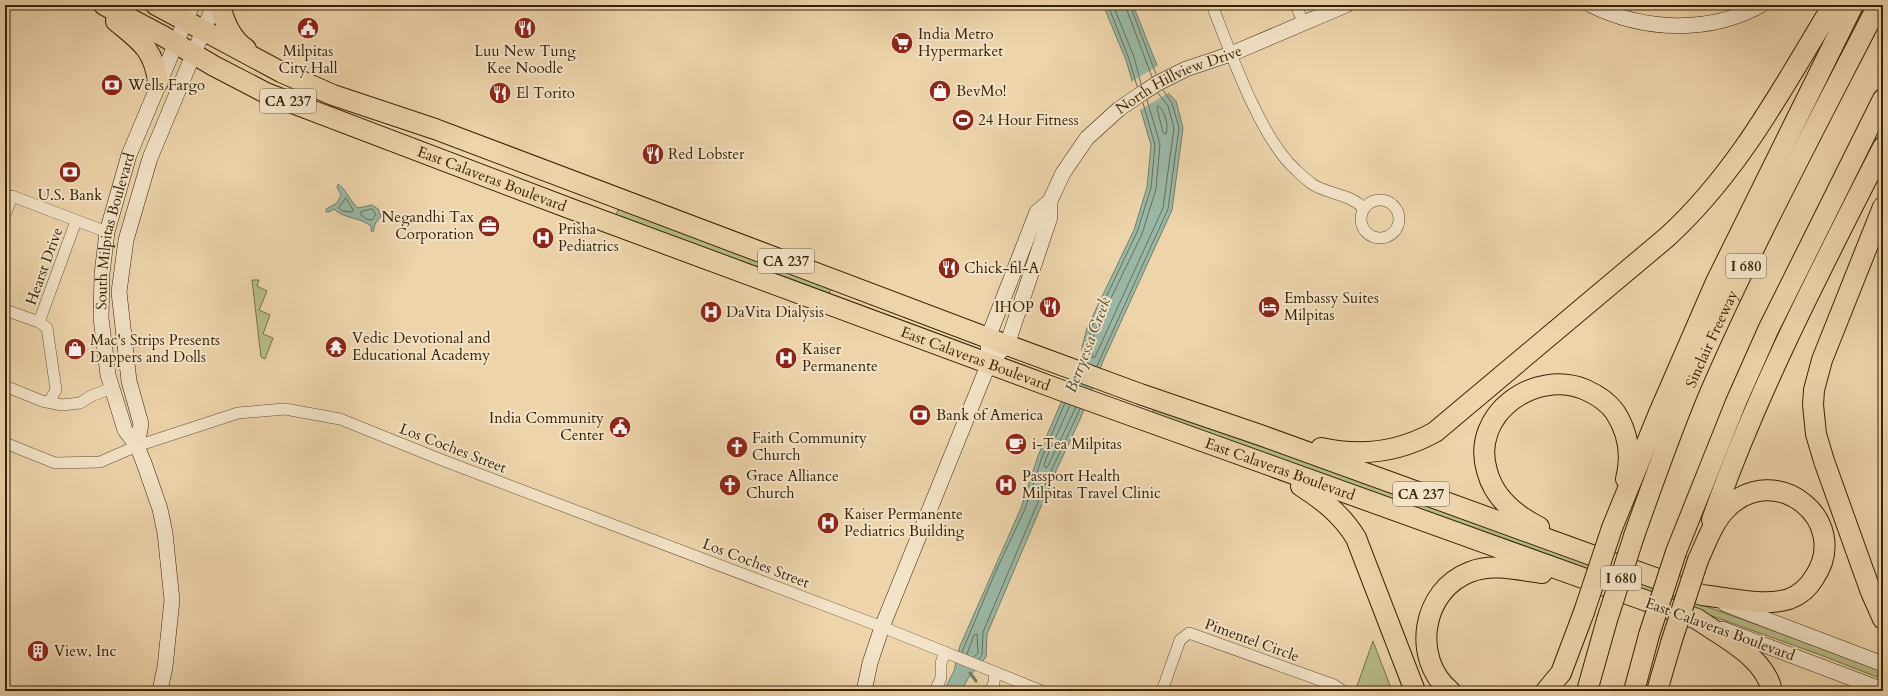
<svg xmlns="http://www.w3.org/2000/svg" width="1888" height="696" viewBox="0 0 1888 696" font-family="Cardo,serif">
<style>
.green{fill:#b7bd89;stroke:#777048}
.water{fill:#9ab8a6;stroke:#727c66}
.pier{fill:#edd4ab}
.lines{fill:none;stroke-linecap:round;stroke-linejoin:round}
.shore{stroke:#686e56;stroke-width:1}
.stream{stroke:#727c66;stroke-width:3}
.street-casing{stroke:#644f2f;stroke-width:12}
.secondary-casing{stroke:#372306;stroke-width:16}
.highway-casing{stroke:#372306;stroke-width:22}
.street{stroke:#f3e3c8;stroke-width:11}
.secondary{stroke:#f3e3c8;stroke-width:15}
.highway{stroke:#edd4ab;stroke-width:20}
.highway-bridge-casing{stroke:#372306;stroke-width:22;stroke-linecap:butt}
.highway-bridge{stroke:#edd4ab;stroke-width:20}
.labels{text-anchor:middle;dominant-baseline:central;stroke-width:4;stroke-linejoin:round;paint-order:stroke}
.shield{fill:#f3e3c8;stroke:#6f5d40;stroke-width:1}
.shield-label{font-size:14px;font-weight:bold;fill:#372306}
.poi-label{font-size:15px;fill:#372306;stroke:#f3e3c8;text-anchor:start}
.street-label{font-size:15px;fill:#372306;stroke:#f3e3c8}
.water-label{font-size:16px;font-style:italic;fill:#50482e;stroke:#f3e3c8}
</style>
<rect width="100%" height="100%" fill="#edd4ab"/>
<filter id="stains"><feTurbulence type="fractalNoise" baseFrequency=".005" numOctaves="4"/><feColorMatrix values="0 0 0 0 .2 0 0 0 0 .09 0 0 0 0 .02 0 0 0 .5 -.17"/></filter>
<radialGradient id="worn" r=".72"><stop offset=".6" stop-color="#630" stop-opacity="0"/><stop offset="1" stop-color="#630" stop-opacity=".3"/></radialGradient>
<g class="green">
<path d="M619,208l212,80 -2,7 -213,-80z"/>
<path d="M252,280h7l-2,6 10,5 -8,19 11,5 -7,19 10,4 -8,21 -4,-2z"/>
<path d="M1154,408l615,221 110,41 -2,7 -59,-23 -666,-239z"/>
<path d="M1373,641l19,50h-32l-3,-5z"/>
</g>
<g class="water">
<path d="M1103,5h30l35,88 8,8 7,27 -11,82 -69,151 -22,56 -25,54 -69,163 -1,23 -17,20 -8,14h-17l10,-20 6,-25 61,-138 17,-52 44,-102v-7l5,-19 47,-98 13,-43 4,-42 -25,-85z"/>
<path d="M338,184c9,6 13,19 20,24l14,-3 6,4 3,7 -6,8 -2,8 -2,-1v-5c-11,-9 -27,-7 -37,-17l-5,3h-3v-3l11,-6 4,-8 -4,-8z"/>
</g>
<path class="pier" d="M1159,65l11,27 -30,18 -11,-27z"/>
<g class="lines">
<g class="shore">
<path d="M1108,5l21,54 8,27"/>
<path d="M1113,5l21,52 7,27"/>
<path d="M1125,5l27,72"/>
<path d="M1130,5l26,69"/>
<path d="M1147,100l13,44 -4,45 -14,45 -47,97 -4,17 2,10 2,-1 68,-149 11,-80 -6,-22 -10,-13"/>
<path d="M1158,106c7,3 11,22 8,28l-3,-1 -6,-25z"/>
<path d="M346,198l7,12 -1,2 -10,-1 -3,-3z"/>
<path d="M372,209l4,5 -4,6 -6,-1 -5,-4v-3z"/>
<path d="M1084,362l7,-33 46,-97 14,-44 4,-43 -12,-42"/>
<path d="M1097,366l71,-157 11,-81 -7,-25 -9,-13"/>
<path d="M1070,405l-24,54 -2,6 2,3 2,-2 28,-59"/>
<path d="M962,652l33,-79 30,-64 17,-52 23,-54"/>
<path d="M967,654l7,-19 3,-1 1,19 -4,4"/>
<path d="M979,659l3,-4 1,-23 69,-163 28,-60"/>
</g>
<path class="stream" d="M970,673l6,8"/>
<g class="street-casing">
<g id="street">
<path d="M1212,5c18,46 48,133 84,165 5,5 11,10 16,14 17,11 38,9 52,25"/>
<path d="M1296,5l7,17"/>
<circle cx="1380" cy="219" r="19"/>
<path d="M5,215l7,-19 95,36"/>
<path d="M5,310l34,12 8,6 9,62 -7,12"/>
<path d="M39,322l37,-101"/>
<path d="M5,386l37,15 20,4 18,-2 11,-7 21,-8"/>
<path d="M5,443l50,20 45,-1 37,-16 101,-33 47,-4 55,10 102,41 440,167 160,64"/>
<path d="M935,691l6,-13v-15l4,-11"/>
<path d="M990,691l4,-8 1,-11"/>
<path d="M1162,691l18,-51 9,-7 145,52 9,6"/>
</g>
</g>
<g class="secondary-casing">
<g id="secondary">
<path d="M1591,5c53,26 118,29 170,0"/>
<path id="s1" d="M989,363l-1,-25 49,-126 13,-11 13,-28 24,-35 32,-29 22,-15 17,-11 28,-14 45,-15 115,-49"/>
<path d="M137,446l4,-22 -12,-43 -10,-89 7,-52 24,-82 64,-153"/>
<path d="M1725,604l158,60"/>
<path d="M1722,629l161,61"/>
<path id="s2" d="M160,691l5,-24 7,-67 -7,-67 -5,-24 -16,-46 -7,-17 -12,-16 -17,-55 -7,-57 1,-44 5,-42 22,-77 63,-150"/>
<path d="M864,691l6,-28 12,-36 107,-264 18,-18 43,-128v-16"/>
</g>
</g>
<g class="highway-casing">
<g id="highway">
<path id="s3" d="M104,5l59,31 51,30 52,27 308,117 489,181 634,228c27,19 68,38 75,72"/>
<path d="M156,5l125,67 52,23 102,34 553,209 152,56 123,42 439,159c26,3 62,12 87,4 11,-4 19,-11 25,-21 39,-57 -39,-120 -88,-69 -13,13 -20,34 -28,51"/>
<path d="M220,5c4,17 11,34 26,44"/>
<path d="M116,21c24,20 38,28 42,61"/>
<path d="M1883,207l-61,153 -8,30 -1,15 3,29 8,27 47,131 12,27"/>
<path d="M1321,448c40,9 78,4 114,-16l231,-194c72,-65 117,-151 167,-233"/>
<path d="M1301,486c22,14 41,29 55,52l59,153"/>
<path d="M1712,520c45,-129 109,-251 171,-373"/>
<path d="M1539,527c-24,-12 -45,-29 -52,-56 -17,-57 48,-103 99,-81 11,5 22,12 29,22 13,20 17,44 11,67"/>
<path d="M1612,528l47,-115 57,-131 137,-277"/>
<path id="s4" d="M1634,536c18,-51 36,-102 57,-152 56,-129 123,-254 187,-379"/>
<path d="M1676,552l60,-150 32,-72 115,-231"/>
<path d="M1450,691c-39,-33 -28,-101 20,-119 23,-9 48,-2 72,1"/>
<path d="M1546,691l15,-18 23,-61"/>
<path d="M1587,691l20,-71"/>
<path d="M1634,691l15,-56"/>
<path d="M1657,691l14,-48"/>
</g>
</g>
<use href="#street" class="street"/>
<use href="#secondary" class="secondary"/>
<use href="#highway" class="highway"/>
<g class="highway-bridge-casing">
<g id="highway-bridge">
<path d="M1584,612l28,-84"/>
<path d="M1607,620l27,-84"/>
<path d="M1649,635l27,-83"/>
<path d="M1671,643l27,-83"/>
</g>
</g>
<use href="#highway-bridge" class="highway-bridge"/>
</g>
<defs>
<g id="civic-disc" transform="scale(1.15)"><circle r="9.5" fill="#8f2418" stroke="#f3e3c8"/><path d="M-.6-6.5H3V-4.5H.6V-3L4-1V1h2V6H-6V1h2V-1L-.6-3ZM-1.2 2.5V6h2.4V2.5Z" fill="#fff"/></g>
<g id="restaurant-disc" transform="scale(1.15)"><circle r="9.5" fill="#8f2418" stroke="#f3e3c8"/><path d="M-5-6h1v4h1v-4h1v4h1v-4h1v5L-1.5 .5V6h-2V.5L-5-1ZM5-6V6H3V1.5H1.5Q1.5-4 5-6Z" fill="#fff"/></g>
<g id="supermarket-disc" transform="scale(1.15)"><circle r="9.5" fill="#8f2418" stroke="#f3e3c8"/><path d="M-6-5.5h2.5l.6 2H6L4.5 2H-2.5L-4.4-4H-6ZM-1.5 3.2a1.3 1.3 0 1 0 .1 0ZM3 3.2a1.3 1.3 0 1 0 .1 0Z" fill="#fff"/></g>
<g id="bank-disc" transform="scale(1.15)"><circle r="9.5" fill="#8f2418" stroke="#f3e3c8"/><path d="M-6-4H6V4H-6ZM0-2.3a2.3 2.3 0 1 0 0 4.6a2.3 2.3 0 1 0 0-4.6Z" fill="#fff"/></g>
<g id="shop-disc" transform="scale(1.15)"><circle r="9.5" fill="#8f2418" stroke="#f3e3c8"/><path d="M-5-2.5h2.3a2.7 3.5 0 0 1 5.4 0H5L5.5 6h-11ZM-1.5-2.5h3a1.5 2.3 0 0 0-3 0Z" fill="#fff"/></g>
<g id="stadium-disc" transform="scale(1.15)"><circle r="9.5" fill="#8f2418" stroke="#f3e3c8"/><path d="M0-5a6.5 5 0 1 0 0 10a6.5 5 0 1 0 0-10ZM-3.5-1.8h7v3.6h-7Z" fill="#fff"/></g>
<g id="office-disc" transform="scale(1.15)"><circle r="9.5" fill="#8f2418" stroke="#f3e3c8"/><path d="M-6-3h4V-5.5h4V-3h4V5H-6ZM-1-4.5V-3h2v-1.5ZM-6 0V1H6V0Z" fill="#fff"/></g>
<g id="hospital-disc" transform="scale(1.15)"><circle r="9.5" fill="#8f2418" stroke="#f3e3c8"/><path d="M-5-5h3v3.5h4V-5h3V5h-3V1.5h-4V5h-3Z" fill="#fff"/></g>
<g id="hotel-disc" transform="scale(1.15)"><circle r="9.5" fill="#8f2418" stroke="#f3e3c8"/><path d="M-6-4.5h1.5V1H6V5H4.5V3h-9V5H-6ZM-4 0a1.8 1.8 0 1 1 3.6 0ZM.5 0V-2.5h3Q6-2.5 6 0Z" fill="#fff"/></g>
<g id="temple-disc" transform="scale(1.15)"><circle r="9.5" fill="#8f2418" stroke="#f3e3c8"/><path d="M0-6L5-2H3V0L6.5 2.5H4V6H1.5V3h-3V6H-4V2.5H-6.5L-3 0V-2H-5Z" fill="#fff"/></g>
<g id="cafe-disc" transform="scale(1.15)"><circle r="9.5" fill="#8f2418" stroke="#f3e3c8"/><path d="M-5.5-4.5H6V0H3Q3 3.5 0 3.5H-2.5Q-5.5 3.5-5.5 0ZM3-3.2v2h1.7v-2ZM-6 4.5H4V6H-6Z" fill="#fff"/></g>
<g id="church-disc" transform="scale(1.15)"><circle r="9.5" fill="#8f2418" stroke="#f3e3c8"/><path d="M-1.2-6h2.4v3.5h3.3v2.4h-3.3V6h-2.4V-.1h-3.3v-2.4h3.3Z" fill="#fff"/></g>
<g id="building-disc" transform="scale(1.15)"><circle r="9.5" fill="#8f2418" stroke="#f3e3c8"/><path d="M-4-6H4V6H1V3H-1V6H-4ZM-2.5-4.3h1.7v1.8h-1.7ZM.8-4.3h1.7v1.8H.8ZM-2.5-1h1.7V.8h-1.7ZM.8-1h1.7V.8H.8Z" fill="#fff"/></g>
</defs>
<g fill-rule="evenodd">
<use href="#civic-disc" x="308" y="28"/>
<use href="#restaurant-disc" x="525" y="28"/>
<use href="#supermarket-disc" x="902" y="43"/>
<use href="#bank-disc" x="112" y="85"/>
<use href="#shop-disc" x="940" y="91"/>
<use href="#restaurant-disc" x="500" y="93"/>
<use href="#stadium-disc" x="963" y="120"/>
<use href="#restaurant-disc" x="653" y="154"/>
<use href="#bank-disc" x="70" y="172"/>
<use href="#office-disc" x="489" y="226"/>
<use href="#hospital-disc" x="543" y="238"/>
<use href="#restaurant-disc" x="949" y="268"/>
<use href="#restaurant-disc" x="1050" y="307"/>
<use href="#hotel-disc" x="1269" y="307"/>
<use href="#hospital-disc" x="711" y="312"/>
<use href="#temple-disc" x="336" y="347"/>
<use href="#shop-disc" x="75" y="349"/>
<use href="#hospital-disc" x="786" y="358"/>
<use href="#bank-disc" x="920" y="415"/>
<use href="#civic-disc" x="620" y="427"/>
<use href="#cafe-disc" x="1016" y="444"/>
<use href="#church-disc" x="737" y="447"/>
<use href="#church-disc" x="730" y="485"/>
<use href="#hospital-disc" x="1006" y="485"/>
<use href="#hospital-disc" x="828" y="523"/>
<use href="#building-disc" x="38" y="651"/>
</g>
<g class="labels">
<g class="shield">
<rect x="260" y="89" width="56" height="24" rx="3"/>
<rect x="758" y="249" width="56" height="24" rx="3"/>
<rect x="1726" y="254" width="40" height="24" rx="3"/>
<rect x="1393" y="482" width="56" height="24" rx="3"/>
<rect x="1601" y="566" width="40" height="24" rx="3"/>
</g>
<g class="shield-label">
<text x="288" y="101">CA 237</text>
<text x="786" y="261">CA 237</text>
<text x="1746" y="266">I 680</text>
<text x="1421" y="494">CA 237</text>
<text x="1621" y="578">I 680</text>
</g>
<g class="poi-label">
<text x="918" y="34">India Metro<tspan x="918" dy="17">Hypermarket</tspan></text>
<text x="308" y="51" text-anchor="middle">Milpitas<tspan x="308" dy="17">City Hall</tspan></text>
<text x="525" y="51" text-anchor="middle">Luu New Tung<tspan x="525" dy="17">Kee Noodle</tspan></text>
<text x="128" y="85">Wells Fargo</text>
<text x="956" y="91">BevMo!</text>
<text x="516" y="93">El Torito</text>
<text x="978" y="120">24 Hour Fitness</text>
<text x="668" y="154">Red Lobster</text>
<text x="70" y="195" text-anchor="middle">U.S. Bank</text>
<text x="474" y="217" text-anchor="end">Negandhi Tax<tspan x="474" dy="17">Corporation</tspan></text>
<text x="558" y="229">Prisha<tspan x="558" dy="17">Pediatrics</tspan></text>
<text x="964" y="268">Chick-fil-A</text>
<text x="1284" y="298">Embassy Suites<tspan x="1284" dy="17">Milpitas</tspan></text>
<text x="1034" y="307" text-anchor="end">IHOP</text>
<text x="726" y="312">DaVita Dialysis</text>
<text x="352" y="338">Vedic Devotional and<tspan x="352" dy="17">Educational Academy</tspan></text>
<text x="90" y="340">Mac's Strips Presents<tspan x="90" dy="17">Dappers and Dolls</tspan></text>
<text x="802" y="349">Kaiser<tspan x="802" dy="17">Permanente</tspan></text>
<text x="936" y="415">Bank of America</text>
<text x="604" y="418" text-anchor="end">India Community<tspan x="604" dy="17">Center</tspan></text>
<text x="752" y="438">Faith Community<tspan x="752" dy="17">Church</tspan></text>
<text x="1032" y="444">i-Tea Milpitas</text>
<text x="746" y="476">Grace Alliance<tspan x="746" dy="17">Church</tspan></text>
<text x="1022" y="476">Passport Health<tspan x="1022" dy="17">Milpitas Travel Clinic</tspan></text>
<text x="844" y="514">Kaiser Permanente<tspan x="844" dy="17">Pediatrics Building</tspan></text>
<text x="54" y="651">View, Inc</text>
</g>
<g class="street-label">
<text stroke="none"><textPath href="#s1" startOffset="361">North Hillview Drive</textPath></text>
<text stroke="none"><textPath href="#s3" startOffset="426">East Calaveras Boulevard</textPath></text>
<text stroke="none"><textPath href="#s2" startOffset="474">South Milpitas Boulevard</textPath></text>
<text transform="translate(44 266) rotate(-70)">Hearst Drive</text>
<text stroke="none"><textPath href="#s4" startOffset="212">Sinclair Freeway</textPath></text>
<text stroke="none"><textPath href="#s3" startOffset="942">East Calaveras Boulevard</textPath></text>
<text transform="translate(453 448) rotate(21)">Los Coches Street</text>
<text stroke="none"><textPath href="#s3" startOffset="1266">East Calaveras Boulevard</textPath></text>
<text transform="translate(756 563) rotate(21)">Los Coches Street</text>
<text transform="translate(1720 629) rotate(20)">East Calaveras Boulevard</text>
<text transform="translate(1252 640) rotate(20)">Pimentel Circle</text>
</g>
<g class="water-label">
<text transform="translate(1088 345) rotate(-69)">Berryessa Creek</text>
</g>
</g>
<rect width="1888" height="696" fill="none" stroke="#edd4ab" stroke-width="20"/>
<rect x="6" y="6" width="1876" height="684" fill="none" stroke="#372306" stroke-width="2"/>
<rect x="10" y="10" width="1868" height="676" fill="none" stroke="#372306"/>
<rect width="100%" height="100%" filter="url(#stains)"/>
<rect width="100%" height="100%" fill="url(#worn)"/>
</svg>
